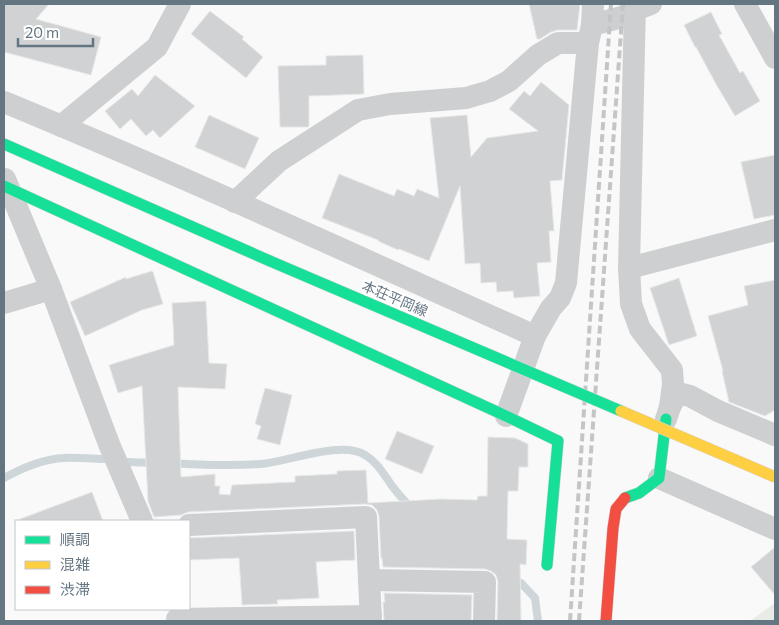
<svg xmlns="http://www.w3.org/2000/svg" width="779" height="625" viewBox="0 0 779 625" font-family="Commissioner,'Noto Sans JP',sans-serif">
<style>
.green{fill:#e8ebe6}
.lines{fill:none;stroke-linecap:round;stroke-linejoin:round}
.stream{stroke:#ced6d9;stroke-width:8}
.building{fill:#d0d2d3;stroke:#e8e8e8}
.fast-casing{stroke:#d5d6d7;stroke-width:12}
.jam-casing{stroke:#d5d6d7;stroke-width:12}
.street{stroke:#cecfd0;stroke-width:22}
.fast{stroke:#16e098;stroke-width:11}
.jam{stroke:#f24e42;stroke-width:11}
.rail{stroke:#c3c5c6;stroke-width:4;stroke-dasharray:8 4;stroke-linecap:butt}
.fast-bridge-casing{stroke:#d5d6d7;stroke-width:12;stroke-linecap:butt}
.slow-bridge-casing{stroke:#d5d6d7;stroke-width:12;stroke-linecap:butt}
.fast-bridge{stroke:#16e098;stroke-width:11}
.slow-bridge{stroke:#ffcf43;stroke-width:11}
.labels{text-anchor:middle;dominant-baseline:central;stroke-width:5;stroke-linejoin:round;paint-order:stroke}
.street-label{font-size:14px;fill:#657683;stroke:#fff}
</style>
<rect width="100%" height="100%" fill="#f9f9f9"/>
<path class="green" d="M775,603v18h-25z"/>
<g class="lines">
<g class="stream">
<path d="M127,462l28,1"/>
<path d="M171,463c30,2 59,3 89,1 28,-2 81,-24 105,-9 12,7 18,18 25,28 6,9 13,16 20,24l3,1"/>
<path d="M4,478c18,-10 38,-19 60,-20 13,-1 26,1 39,1"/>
<path d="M511,578l10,5 14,15 3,23"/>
</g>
</g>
<g class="building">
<path d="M4,4h45l-13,15 65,18 -10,38 -87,-23z"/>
<path d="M529,4h51l-3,26h-19l-7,2 -11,7h-3z"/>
<path d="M210,11l34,26 -2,2 21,18 -17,21 -55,-44z"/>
<path d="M711,12l11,22 -3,1 21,38 3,-2 17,30 -25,15 -19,-32 -20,-37h-1l-11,-22z"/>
<path d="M363,55l1,39 -55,2v30l-1,1h-28l-2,-61 48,-1v-9z"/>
<path d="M155,75l40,31 -35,32 -7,-8 -7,6 -15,-17 -11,10 -15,-18 27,-22 6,7z"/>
<path d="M541,82l28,23 -7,75 -12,1 4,50h-5l2,31 -14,1 3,33 -26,2 -1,-7 -16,1 -1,-10 -15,1 -1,-20 -15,1 -5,-78 -31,75 -30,-12 -1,1 -20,-9v-1l-56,-22 17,-44 55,22 3,-7 17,7 3,-7 22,9 -9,-80 37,-3 4,42 16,-19 51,-7 -29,-22 15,-18 6,5z"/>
<path d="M209,115l50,23 -14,31 -50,-22z"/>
<path d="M775,155v60l-21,4 -13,-57z"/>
<path d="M152,271l1,1 10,32 -21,6 -57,26 -15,-34 56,-25v2z"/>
<path d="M679,278l18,58 -28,9 -19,-57z"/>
<path d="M775,280v130l-10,6 -36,-14 -7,-31h1l-15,-55 40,-11 -4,-19z"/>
<path d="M206,301l3,62 18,1 -2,25 -47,-2 3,90 34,-3v12h5l-1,8 11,1 2,-10 63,-3v-6l42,-2v-3l29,-1 2,33 73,-4 36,1 1,-4h9l1,-59 27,1 13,6v23h-9l-1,24h-10l-1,48 20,1 -1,25 -6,-1 1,57h-24l1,-39 -2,-7 -5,-4 -6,-2 -102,-2 -1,-9h-1l-2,-42 -2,-6 -5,-5 -7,-1 -177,8 -7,3 -27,2 -6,-16 -6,-115 -24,7 -9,-28 65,-20 -2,-42z"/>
<path d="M265,388l27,7 -12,50 -23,-6 4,-13 -6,-2z"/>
<path d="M397,431l37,15 -12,28 -37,-15z"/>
<path d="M92,492l11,29h-83v-2z"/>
<path d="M354,531l1,29 -39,2 3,36 -42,2 1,4 -36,1 -3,-47 -50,2v-22z"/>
<path d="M775,547v48l-24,-28z"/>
<path d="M384,593l88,2 -1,26h-87l-1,-19h2z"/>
</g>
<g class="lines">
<g class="fast-casing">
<g id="fast">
<path d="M4,144l266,117"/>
<path d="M4,186l502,230 52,25 -11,124"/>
<path d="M625,498l14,-5 20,-15 7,-59"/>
</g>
</g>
<g class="jam-casing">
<path id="jam" d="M606,621l7,-93 3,-19 9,-11"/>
</g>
<g class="street">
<path d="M635,4l-6,264 2,36 9,25 32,41 1,14 -3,23 -4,12"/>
<path d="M745,4l30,54"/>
<path d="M592,25l30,-8 13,-7 16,-6"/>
<path d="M4,102c179,74 354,155 531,234"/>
<path d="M61,126l96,-79 23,-43"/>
<path d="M5,179l46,110 58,155 33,77"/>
<path d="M235,202l44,-41 79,-51 32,-6 76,-6 24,-7 19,-10 29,-26 20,-12h30"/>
<path d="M629,268l146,-38"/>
<path d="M4,303l47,-14"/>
<path d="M670,407l5,-9 7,-4 8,2 28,15 57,24"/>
<path d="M506,416l29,-80 16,-28 9,-10 6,-15 22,-240 4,-18 1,-21"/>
<path d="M659,478l116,51"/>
<path d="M189,525l177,-8 5,104"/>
<path d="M369,580l116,2 -1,39"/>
<path d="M177,619l194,-3"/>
</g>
<use href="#fast" class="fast"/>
<use href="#jam" class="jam"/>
<g class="rail">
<path d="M570,621l41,-617"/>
<path d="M579,621l44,-617"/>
</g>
<g class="fast-bridge-casing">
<path id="fast-bridge" d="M270,261l351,150"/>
</g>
<g class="slow-bridge-casing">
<path id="slow-bridge" d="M621,411l154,66"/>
</g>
<use href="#fast-bridge" class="fast-bridge"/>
<use href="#slow-bridge" class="slow-bridge"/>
</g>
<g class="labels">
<g class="street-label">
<text transform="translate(395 298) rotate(23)">本荘平岡線</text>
</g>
</g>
<rect width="779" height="625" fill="none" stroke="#657683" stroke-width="10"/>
<rect x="15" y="520" width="175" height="90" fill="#ffffff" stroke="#c1c8cd"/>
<rect x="25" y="536" width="25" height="8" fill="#16e098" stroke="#c1c8cd"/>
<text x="60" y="545" font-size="15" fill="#657683">順調</text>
<rect x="25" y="561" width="25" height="8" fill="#ffcf43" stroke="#c1c8cd"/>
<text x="60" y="570" font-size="15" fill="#657683">混雑</text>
<rect x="25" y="586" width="25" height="8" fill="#f24e42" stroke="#c1c8cd"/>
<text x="60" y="595" font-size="15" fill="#657683">渋滞</text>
<path d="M18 38v8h75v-8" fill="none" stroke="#657683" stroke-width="2.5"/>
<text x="25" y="38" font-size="15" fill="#657683" stroke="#ffffff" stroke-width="4" paint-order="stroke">20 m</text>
</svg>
